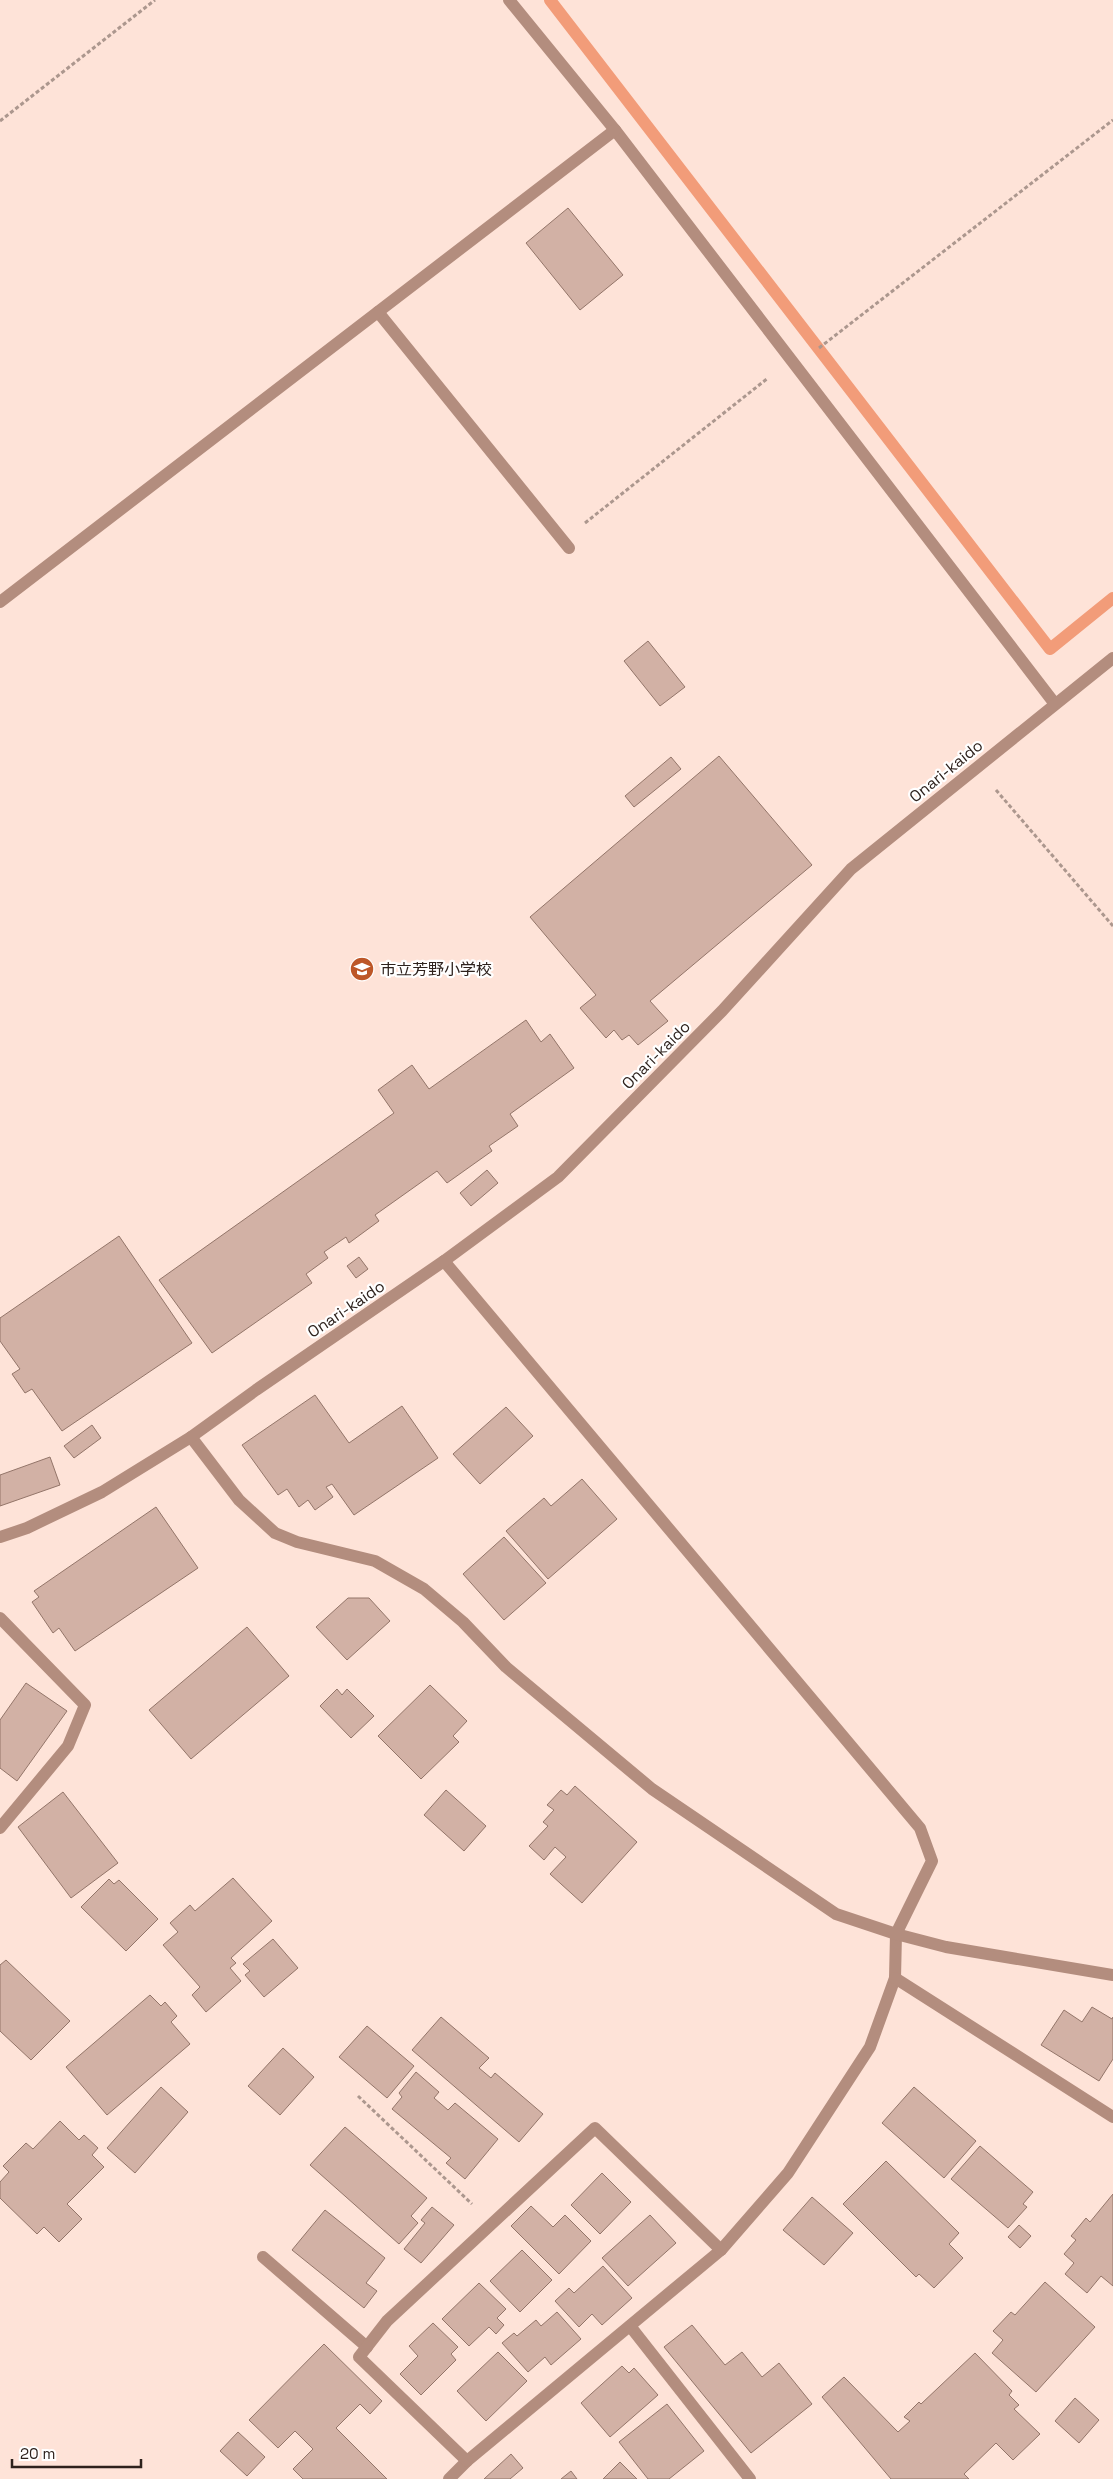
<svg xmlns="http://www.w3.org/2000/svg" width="1113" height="2479" viewBox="0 0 1113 2479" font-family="'Space Grotesk','Noto Sans JP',sans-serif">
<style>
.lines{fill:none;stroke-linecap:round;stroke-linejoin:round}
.stream{stroke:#f29c79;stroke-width:12}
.building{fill:#d2b1a5;stroke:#937569}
.path{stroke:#ac978e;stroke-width:3;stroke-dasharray:4 2.5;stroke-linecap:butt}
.service{stroke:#b38d7e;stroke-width:12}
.minor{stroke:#b38d7e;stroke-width:12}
.tertiary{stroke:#b38d7e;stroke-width:12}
.labels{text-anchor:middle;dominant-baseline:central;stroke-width:4.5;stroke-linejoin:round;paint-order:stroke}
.street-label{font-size:16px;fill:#2e221d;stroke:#fff}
.poi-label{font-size:16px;fill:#2e221d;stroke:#fff;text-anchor:start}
</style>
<rect width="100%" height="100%" fill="#fee3d8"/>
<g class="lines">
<path class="stream" d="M550,0l500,649 63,-51"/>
</g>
<g class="building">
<path d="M568,208l55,67 -43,35 -54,-67z"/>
<path d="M648,641l37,46 -25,19 -36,-45z"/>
<path d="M719,756l93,109 -162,136 18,20 -30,24 -9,-10 -7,5 -8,-10 -8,8 -26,-30 16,-13 -66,-78z"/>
<path d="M671,757l10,12 -47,38 -9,-11z"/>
<path d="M526,1020l15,22 9,-8 24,34 -64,46 8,12 -29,20 3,5 -45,32 -10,-12 -62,44 4,6 -30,22 -3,-6 -22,15 4,6 -22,16 6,9 -100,70 -53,-73 235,-167 -16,-23 34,-25 17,24z"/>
<path d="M487,1170l11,13 -27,23 -11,-13z"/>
<path d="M119,1236l73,107 -130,88 -30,-42 -7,4 -13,-19 8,-5 -20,-28v-23z"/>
<path d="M359,1257l9,12 -12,9 -9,-12z"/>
<path d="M315,1395l34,48 53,-37 36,52 -84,57 -22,-31 -6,3 7,10 -18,13 -7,-10 -9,7 -12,-18 -9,6 -36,-50z"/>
<path d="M506,1407l27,29 -53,48 -27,-30z"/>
<path d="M92,1425l9,13 -27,20 -10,-12z"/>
<path d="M50,1457l10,28 -60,21v-31z"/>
<path d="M582,1479l35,40 -69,60 -42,-48 38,-33 7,8z"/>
<path d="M156,1507l42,61 -123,83 -16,-23 -6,5 -21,-31 7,-5 -5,-6z"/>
<path d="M504,1537l42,46 -42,37 -41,-46z"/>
<path d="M348,1598h21l21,23 -43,39 -31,-33z"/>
<path d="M247,1627l42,49 -98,83 -42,-49z"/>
<path d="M26,1683l41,28 -50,70 -17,-13v-48z"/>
<path d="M430,1685l37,36 -14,15 6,6 -38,37 -43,-43z"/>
<path d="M337,1689l5,6 5,-6 27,27 -23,22 -31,-32z"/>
<path d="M575,1786l62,56 -55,61 -32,-29 16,-17 -11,-10 -11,13 -15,-14 19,-20 -5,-4 11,-12 -7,-5 14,-15 6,5z"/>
<path d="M446,1790l40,36 -22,25 -40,-36z"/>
<path d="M63,1792l55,71 -47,35 -53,-71z"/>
<path d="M233,1878l39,43 -41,37 5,5 -6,5 11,13 -35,31 -14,-17 8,-8 -37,-42 15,-13 -8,-9 20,-18 5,6z"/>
<path d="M109,1879l5,5 5,-4 39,39 -32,32 -45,-44z"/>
<path d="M273,1939l25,29 -34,29 -19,-22 5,-4 -7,-7z"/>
<path d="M6,1960l64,61 -39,39 -31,-29v-66z"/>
<path d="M150,1995l11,11 4,-4 12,14 -6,6 19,22 -83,71 -41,-48z"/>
<path d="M1092,2007l20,12 1,-2v42l-14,22 -58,-36 23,-35 18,12z"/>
<path d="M441,2017l48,41 -10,10 12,10 4,-5 48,41 -24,28 -107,-92z"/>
<path d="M367,2026l47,40 -27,32 -48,-41z"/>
<path d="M283,2048l31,29 -34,38 -32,-29z"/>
<path d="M416,2072l23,20 -5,6 14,12 7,-7 43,36 -33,40 -19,-16 5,-5 -59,-49 10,-12 -3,-4z"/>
<path d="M161,2087l27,25 -53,61 -28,-25z"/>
<path d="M914,2087l62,54 -32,37 -62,-55z"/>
<path d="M60,2121l19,19 5,-5 14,13 -6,7 12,12 -37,37 15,15 -23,23 -15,-15 -7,7 -37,-36v-16l9,-10 -6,-6 23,-23 7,6z"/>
<path d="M345,2127l82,71 -16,18 7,7 -19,21 -89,-79z"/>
<path d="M980,2146l53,46 -10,12 4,3 -19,21 -57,-49z"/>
<path d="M886,2161l73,72 -10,11 14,14 -29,30 -15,-14 -3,3 -73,-73z"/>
<path d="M602,2173l29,29 -31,32 -29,-29z"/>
<path d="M1113,2194v92l-12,-10 -14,17 -22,-19 9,-11 -10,-9 12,-14 -5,-4 15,-18 4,4z"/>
<path d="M812,2197l41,36 -29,32 -41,-35z"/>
<path d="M531,2206l22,21 12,-12 26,26 -32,33 -48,-48z"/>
<path d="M432,2207l22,18 -33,38 -17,-14 21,-26 -4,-3z"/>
<path d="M325,2210l60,48 -19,25 11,8 -13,17 -72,-58z"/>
<path d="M650,2215l26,28 -48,43 -26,-28z"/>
<path d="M1019,2225l12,11 -11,12 -12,-11z"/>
<path d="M522,2250l30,30 -32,32 -30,-31z"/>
<path d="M603,2266l29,32 -30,27 -10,-11 -13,13 -24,-26 14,-13 5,5z"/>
<path d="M1045,2282l50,45 -59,65 -44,-39 11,-13 -10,-9 18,-19 4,3z"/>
<path d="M479,2283l27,26 -9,9 7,7 -8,9 -7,-7 -20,19 -27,-27z"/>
<path d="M557,2312l24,27 -30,26 -6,-8 -17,15 -26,-29 12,-10 3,3 19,-16 5,6z"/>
<path d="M433,2323l25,24 -7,7 5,6 -35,35 -21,-21 18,-18 -9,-10z"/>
<path d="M692,2325l33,40 17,-13 20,25 17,-14 33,41 -61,49 -87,-106z"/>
<path d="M324,2344l58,57 -12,13 -10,-10 -24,24 51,51h-84l-10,-10 20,-20 -18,-18 -17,17 -29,-28z"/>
<path d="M498,2352l29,29 -41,40 -29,-30z"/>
<path d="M975,2353l37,38 -3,4 10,10 -5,4 26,25 -27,26 -17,-17 -32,31 5,5h-78l-69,-82 22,-20 54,55 12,-11 -6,-4 15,-15 2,2z"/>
<path d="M622,2366l7,7 5,-5 24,27 -48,42 -29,-34z"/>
<path d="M1075,2398l24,22 -20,23 -24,-22z"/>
<path d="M667,2404l37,47 -35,28h-21l-29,-37z"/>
<path d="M238,2432l27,25 -18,19 -27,-25z"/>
<path d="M511,2454l12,14 -13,11h-26z"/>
<path d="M620,2462l17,17h-34z"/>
<path d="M571,2471l6,8h-16z"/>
</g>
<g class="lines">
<g class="path">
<path d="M0,121l155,-121"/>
<path d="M819,348l294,-228"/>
<path d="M585,523l183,-145"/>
<path d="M996,790l117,136"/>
<path d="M358,2096l114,108"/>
</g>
<g class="service">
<path d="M378,312l191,236"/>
<path d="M0,1618l85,87 -17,41 -68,82"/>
<path d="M263,2257l104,90"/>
<path d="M630,2326l120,153"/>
</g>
<g class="minor">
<path d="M509,0l106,130 440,574"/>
<path d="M0,602l615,-472"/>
<path d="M444,1261l476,567 12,33 -36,73 -1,44 -25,69 -82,126 -67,77 -254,211 -18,18"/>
<path d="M895,1978l218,139"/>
<path d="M467,2461l-108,-104 28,-36 208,-193 126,122"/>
</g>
<g class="tertiary">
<path d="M191,1437l48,63 36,33 22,9 78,19 49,28 39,33 43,45 146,122 184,125 60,20 50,13 167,28"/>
<path d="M0,1537l27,-9 75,-36 89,-55 65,-47 188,-129 114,-84 164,-166 129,-142 262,-211"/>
</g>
</g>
<defs>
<g id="school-disc" transform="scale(1.25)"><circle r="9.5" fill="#bd5728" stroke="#fff"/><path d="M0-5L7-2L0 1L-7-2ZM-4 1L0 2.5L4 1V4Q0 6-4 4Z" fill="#fff"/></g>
</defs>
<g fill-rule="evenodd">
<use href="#school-disc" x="362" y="969"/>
</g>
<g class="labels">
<g class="street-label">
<text transform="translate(946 771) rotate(-39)">Onari-kaido</text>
<text transform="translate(656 1055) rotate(-45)">Onari-kaido</text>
<text transform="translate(346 1309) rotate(-34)">Onari-kaido</text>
</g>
<g class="poi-label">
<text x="380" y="969">市立芳野小学校</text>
</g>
</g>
<path d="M12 2459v8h129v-8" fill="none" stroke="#2e221d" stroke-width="2.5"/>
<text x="20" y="2459" font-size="15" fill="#2e221d" stroke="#ffffff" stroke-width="4" paint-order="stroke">20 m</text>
</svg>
